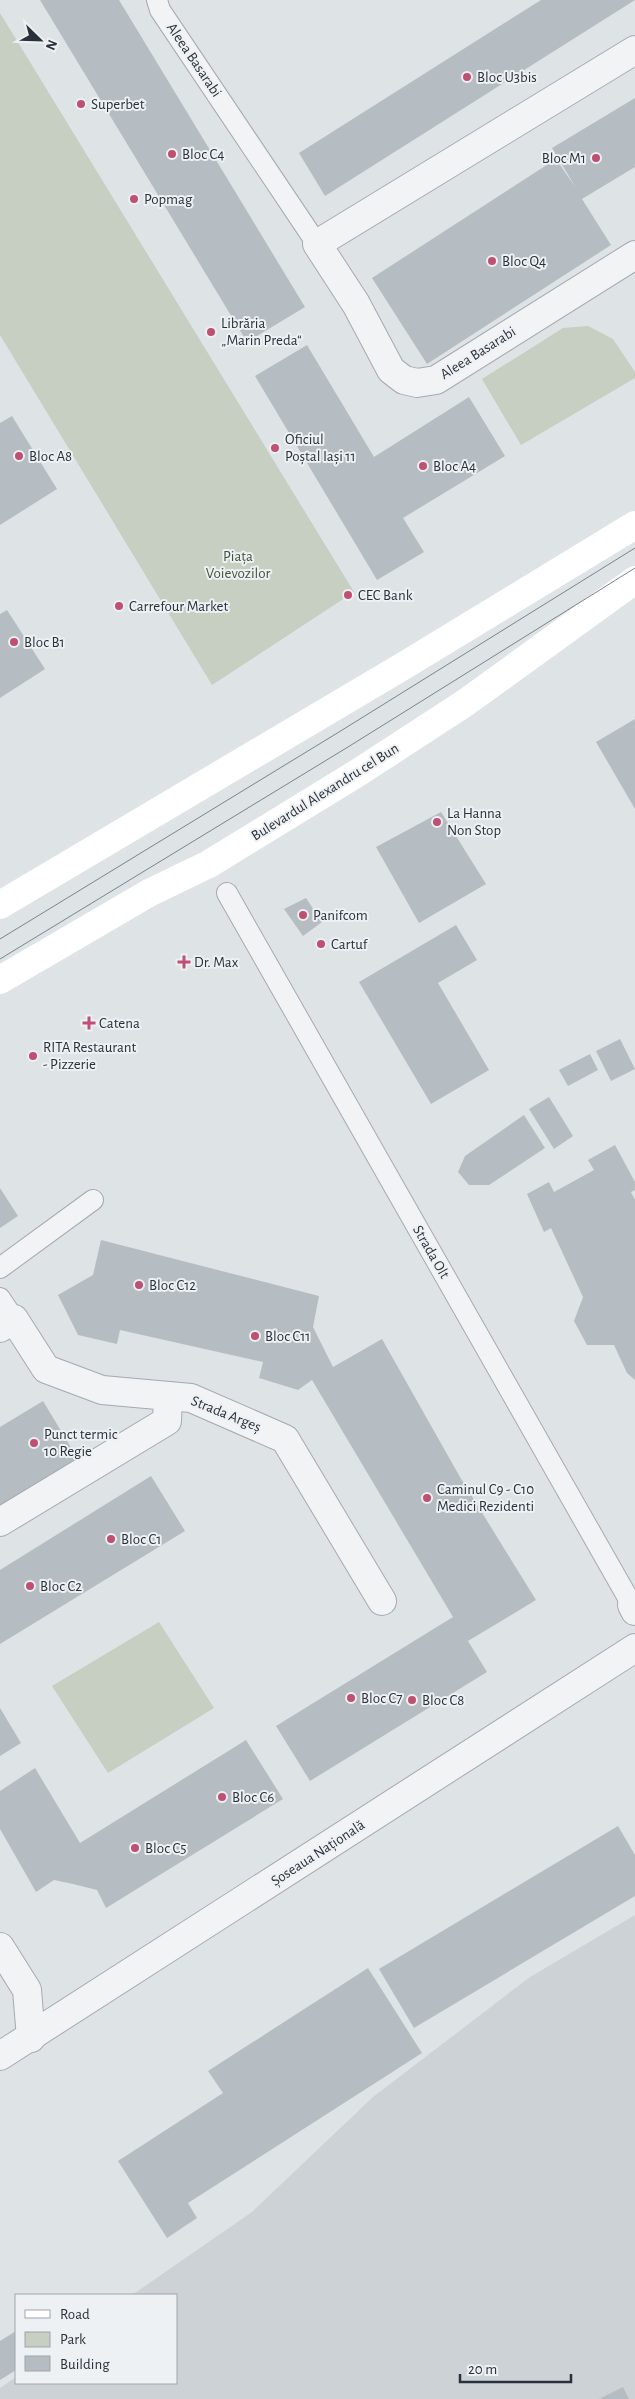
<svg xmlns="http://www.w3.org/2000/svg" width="635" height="2399" viewBox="0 0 635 2399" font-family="'Alegreya Sans',sans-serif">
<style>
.built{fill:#cdd2d7}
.green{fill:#c6cfc1}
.building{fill:#b6bdc2}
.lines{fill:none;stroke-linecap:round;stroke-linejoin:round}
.service-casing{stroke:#a4aaaf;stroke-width:22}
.pedestrian-casing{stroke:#a4aaaf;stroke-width:30}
.minor-casing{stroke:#a4aaaf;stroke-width:30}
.tertiary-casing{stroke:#a4aaaf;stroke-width:30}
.service{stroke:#f1f3f5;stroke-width:20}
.pedestrian{stroke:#f1f3f5;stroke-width:28}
.minor{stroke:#f1f3f5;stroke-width:28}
.tertiary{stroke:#f1f3f5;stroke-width:28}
.secondary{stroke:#fff;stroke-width:28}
.tram{stroke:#7a848e;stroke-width:1}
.poi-dot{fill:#bf5071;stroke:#eef1f4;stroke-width:2}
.labels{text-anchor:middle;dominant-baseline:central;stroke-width:4;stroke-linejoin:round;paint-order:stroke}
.street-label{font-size:15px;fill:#29323b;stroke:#eef1f4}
.poi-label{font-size:15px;fill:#29323b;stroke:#eef1f4;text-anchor:start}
.park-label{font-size:15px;fill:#425638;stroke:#eef1f4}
</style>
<rect width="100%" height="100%" fill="#dee3e6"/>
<path class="built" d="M635,1915v484h-635v-11l16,-11v6h160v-88h-44l120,-83 121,-115 157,-120z"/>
<g class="green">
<path d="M0,13l354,579 -142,93 -212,-350z"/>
<path d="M588,326l25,13 22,33v6l-114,67 -39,-66 81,-51z"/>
<path d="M159,1622l55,86 -106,65 -56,-87z"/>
</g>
<g class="building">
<path d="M40,0h79l186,307 -58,35z"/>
<path d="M541,0h94l-310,196 -26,-43z"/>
<path d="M635,98v69l-53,32 29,46 -184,119 -55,-86 184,-119 20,29 -24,-40z"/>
<path d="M307,345l67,112 95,-60 36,59 -102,62 21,34 -47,28 -122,-204z"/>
<path d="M12,416l45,73 -57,36v-102z"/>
<path d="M7,610l38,59 -45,29v-84z"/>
<path d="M635,719v90l-39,-67z"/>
<path d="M441,812l45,72 -67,39 -43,-76z"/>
<path d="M306,898l16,24 -19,14 -19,-27z"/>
<path d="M456,925l21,35 -39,23 51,87 -58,34 -72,-122z"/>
<path d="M620,1039l15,30 -24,12 -15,-30z"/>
<path d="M590,1054l8,16 -30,16 -9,-16z"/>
<path d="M549,1097l24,39 -19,13 -25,-40z"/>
<path d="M524,1115l21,33 -56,37h-20l-11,-13 7,-16z"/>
<path d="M615,1145l20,37v8l-4,2 4,8v180l-8,-7 -13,-28h-27l-13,-24 9,-24 -32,-69 -7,4 -17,-38 22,-12 5,10 40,-22 -6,-10z"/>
<path d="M0,1188l18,28 -18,12z"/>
<path d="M101,1240l218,56 -6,31 20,40 49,-28 78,138 76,123 -68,41 19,31 -177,109 -34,-55 177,-109 -141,-237 -14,10 -39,-12 4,-16 -143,-32 -3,14 -39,-9 -20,-40 35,-20z"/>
<path d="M43,1401l35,58 -78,47v-79z"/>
<path d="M151,1476l34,55 -185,113v-74z"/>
<path d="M0,1708l21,35 -21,13z"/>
<path d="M246,1740l37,59 -177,109 -9,-18 -24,-6 -19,-4 -18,12 -36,-63v-38l35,-23 45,75z"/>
<path d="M618,1826l17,29v41l-221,132 -35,-59z"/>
<path d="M368,1968l54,85 -234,150 9,15 -30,20 -49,-77 105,-68 -15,-22z"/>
<path d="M16,2331v39l-16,10v-39z"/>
<path d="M623,2387l6,12h-30z"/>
</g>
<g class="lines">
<g class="service-casing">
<g id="service">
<path d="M157,0l3,10 157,234"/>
<path d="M227,893l405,712"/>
<path d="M0,1268l93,-68"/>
<path d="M0,1298l14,21"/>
</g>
</g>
<g class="pedestrian-casing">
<path id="pedestrian" d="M632,1605l3,6"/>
</g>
<g class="minor-casing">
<g id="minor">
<path d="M635,50l-318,194 39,60 35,66 13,10 13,3 19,-3 199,-125"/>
<path d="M0,1328l14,-9 32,50 56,21 89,8 94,41 97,162"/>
<path d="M0,1522l167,-101 1,-25"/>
<path d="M0,1947l27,43 4,48"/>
</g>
</g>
<g class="tertiary-casing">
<path id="tertiary" d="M0,2056l635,-408"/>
</g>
<use href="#service" class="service"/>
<use href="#pedestrian" class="pedestrian"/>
<use href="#minor" class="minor"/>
<use href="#tertiary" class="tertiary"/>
<g class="secondary">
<path d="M0,905l405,-240 230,-140"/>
<path d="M0,980l149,-87 60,-29 150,-92 106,-69 170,-123"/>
</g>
<g class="tram">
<path d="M0,939l339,-207 296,-184"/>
<path d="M0,959l348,-212 287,-179"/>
</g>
</g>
<g class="poi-dot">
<circle cx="467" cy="77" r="5"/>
<circle cx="81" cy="104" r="5"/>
<circle cx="172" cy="154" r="5"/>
<circle cx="596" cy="158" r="5"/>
<circle cx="134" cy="199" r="5"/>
<circle cx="492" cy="261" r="5"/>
<circle cx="211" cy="332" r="5"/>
<circle cx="275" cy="448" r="5"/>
<circle cx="19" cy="456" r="5"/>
<circle cx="423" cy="466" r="5"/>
<circle cx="348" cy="595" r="5"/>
<circle cx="119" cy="606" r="5"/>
<circle cx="14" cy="642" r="5"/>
<circle cx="437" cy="822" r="5"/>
<circle cx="303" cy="915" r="5"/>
<circle cx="321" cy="944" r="5"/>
<path d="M181.5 954.5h5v5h5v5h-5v5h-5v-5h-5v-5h5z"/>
<path d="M86.5 1015.5h5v5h5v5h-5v5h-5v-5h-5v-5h5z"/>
<circle cx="33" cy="1056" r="5"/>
<circle cx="139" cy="1285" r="5"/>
<circle cx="255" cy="1336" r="5"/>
<circle cx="34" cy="1443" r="5"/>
<circle cx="427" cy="1498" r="5"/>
<circle cx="111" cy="1539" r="5"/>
<circle cx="30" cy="1586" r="5"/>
<circle cx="351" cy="1698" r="5"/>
<circle cx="412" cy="1700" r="5"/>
<circle cx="222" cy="1797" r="5"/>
<circle cx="135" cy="1848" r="5"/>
</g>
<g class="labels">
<g class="street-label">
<text transform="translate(194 60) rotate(56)">Aleea Basarabi</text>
<text transform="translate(478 353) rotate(-32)">Aleea Basarabi</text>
<text transform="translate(325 792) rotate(-32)">Bulevardul Alexandru cel Bun</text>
<text transform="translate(431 1252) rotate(60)">Strada Olt</text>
<text transform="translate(226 1414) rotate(22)">Strada Argeș</text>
<text transform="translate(318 1853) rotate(-33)">Șoseaua Națională</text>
</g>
<g class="poi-label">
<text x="477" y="77">Bloc U3bis</text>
<text x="91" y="104">Superbet</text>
<text x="182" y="154">Bloc C4</text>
<text x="586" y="158" text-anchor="end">Bloc M1</text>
<text x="144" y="199">Popmag</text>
<text x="502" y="261">Bloc Q4</text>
<text x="221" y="323">Librăria<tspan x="221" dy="17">„Marin Preda“</tspan></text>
<text x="285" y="439">Oficiul<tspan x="285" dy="17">Poștal Iași 11</tspan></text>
<text x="29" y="456">Bloc A8</text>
<text x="433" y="466">Bloc A4</text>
<text x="358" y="595">CEC Bank</text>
<text x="129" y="606">Carrefour Market</text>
<text x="24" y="642">Bloc B1</text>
<text x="447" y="813">La Hanna<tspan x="447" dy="17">Non Stop</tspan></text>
<text x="313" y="915">Panifcom</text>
<text x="331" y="944">Cartuf</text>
<text x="194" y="962">Dr. Max</text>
<text x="99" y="1023">Catena</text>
<text x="43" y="1047">RITA Restaurant<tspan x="43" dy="17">- Pizzerie</tspan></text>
<text x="149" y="1285">Bloc C12</text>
<text x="265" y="1336">Bloc C11</text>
<text x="44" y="1434">Punct termic<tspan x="44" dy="17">10 Regie</tspan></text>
<text x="437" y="1489">Caminul C9 - C10<tspan x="437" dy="17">Medici Rezidenti</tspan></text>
<text x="121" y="1539">Bloc C1</text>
<text x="40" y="1586">Bloc C2</text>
<text x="361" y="1698">Bloc C7</text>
<text x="422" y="1700">Bloc C8</text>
<text x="232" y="1797">Bloc C6</text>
<text x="145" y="1848">Bloc C5</text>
</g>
<g class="park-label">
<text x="238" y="556">Piața<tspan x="238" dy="17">Voievozilor</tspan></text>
</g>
</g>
<rect x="15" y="2294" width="162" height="90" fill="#eef1f4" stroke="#9fa5aa"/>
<rect x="25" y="2310" width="25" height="8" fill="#ffffff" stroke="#9fa5aa"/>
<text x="60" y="2319" font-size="15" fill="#29323b">Road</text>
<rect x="25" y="2332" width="25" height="15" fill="#c6cfc1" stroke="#9fa5aa"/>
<text x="60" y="2344" font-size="15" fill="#29323b">Park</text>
<rect x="25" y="2356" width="25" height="15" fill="#b6bdc2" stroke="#9fa5aa"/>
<text x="60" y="2369" font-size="15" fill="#29323b">Building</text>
<g transform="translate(40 40) rotate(113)" stroke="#eef1f4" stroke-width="4" paint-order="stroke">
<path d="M0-4L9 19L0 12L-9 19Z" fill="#29323b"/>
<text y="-8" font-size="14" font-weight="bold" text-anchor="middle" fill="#29323b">N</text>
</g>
<path d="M460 2374v8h111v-8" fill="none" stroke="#29323b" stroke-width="2.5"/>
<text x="468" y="2374" font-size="15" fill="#29323b" stroke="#eef1f4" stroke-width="4" paint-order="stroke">20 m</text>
</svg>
